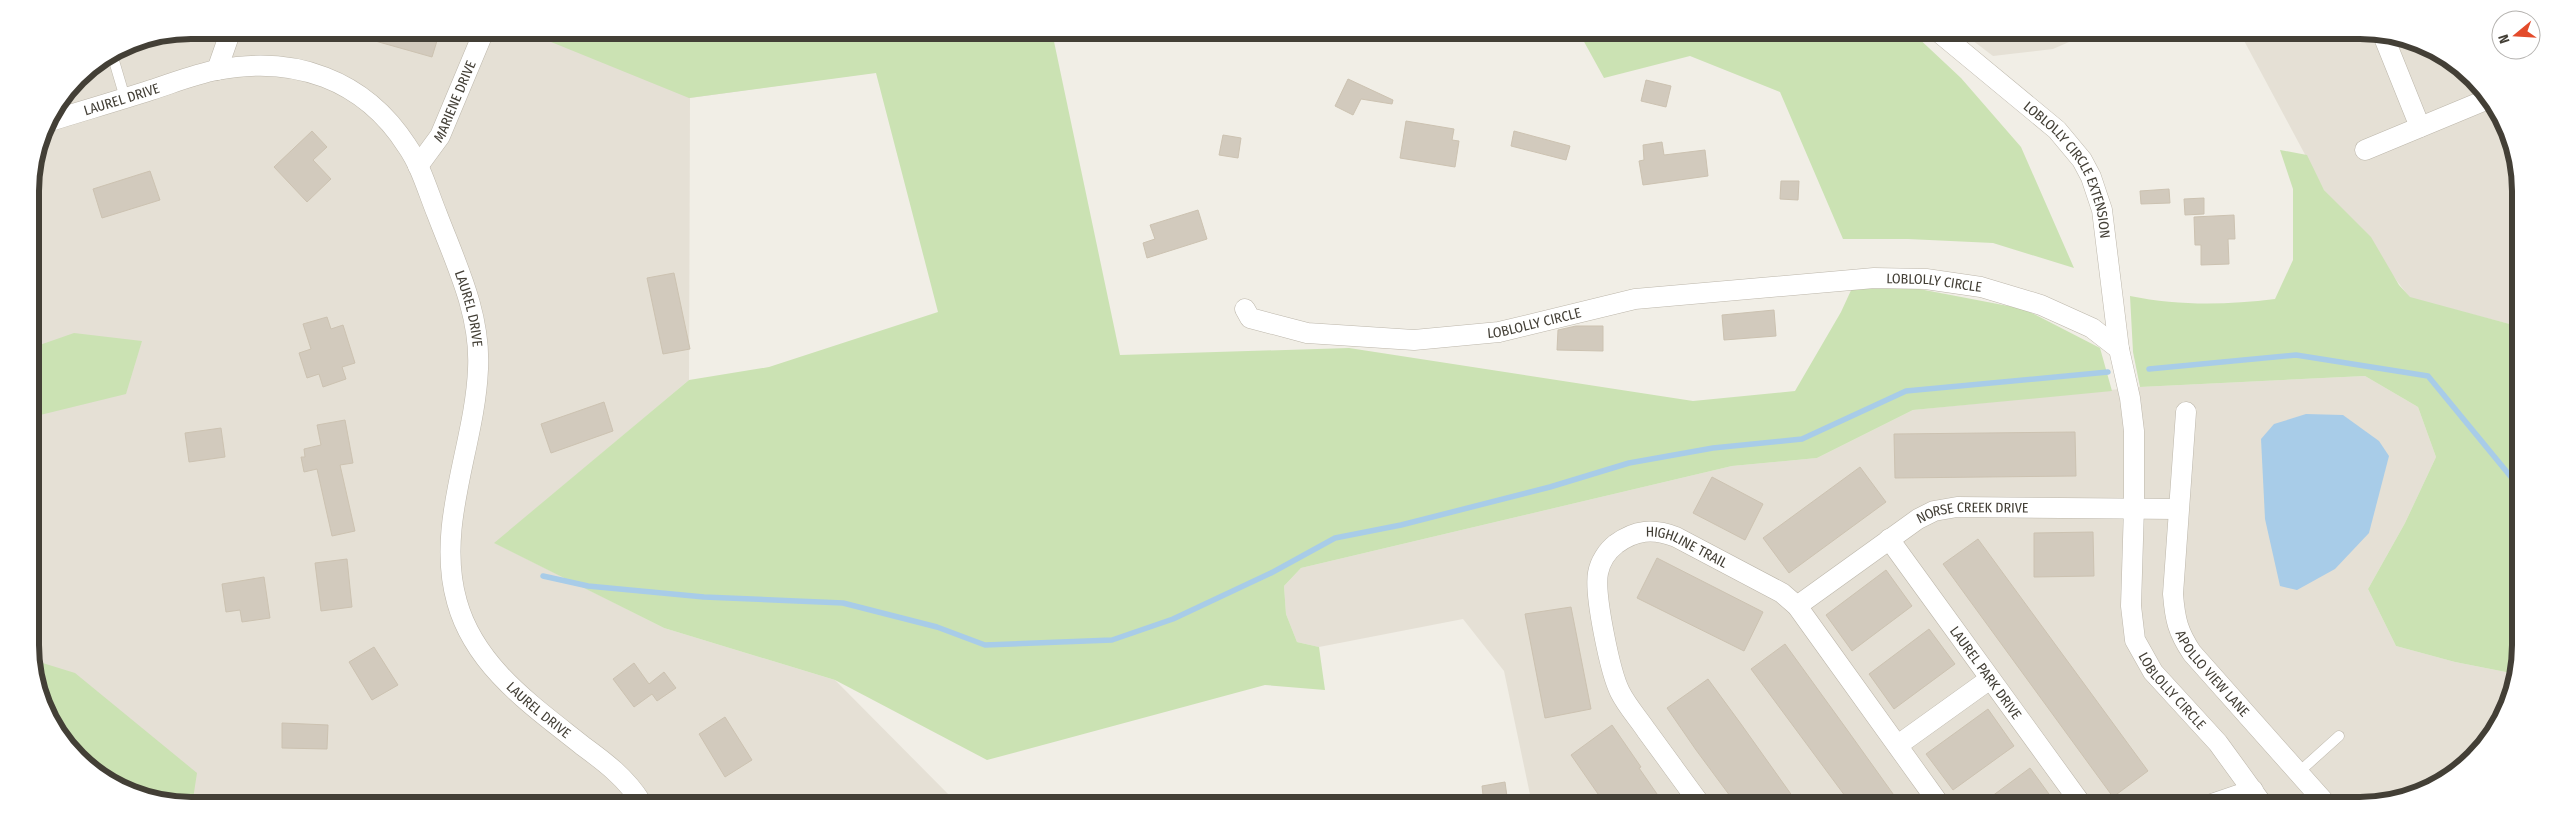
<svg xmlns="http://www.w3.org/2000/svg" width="2551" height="836" viewBox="0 0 2551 836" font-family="'Fira Sans Condensed',sans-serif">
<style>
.residential{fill:#e5e0d5}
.green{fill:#cbe2b3}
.water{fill:#a8cce8}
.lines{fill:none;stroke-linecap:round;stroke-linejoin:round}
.stream{stroke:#a8cce8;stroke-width:5.5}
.building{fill:#d2cabd;stroke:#ccc2b1}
.lane-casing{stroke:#bcb6aa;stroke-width:11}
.street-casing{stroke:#bcb6aa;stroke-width:21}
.lane{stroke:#fff;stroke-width:10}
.street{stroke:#fff;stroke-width:20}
.labels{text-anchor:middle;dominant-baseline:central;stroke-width:4.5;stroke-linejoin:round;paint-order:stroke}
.street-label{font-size:14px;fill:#433f36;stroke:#fff}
.rim{fill:none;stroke:#433f36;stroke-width:6}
</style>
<rect width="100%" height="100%" fill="#f1eee6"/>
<g class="residential">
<path d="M190,30l815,2 -46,29 -269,37 -1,282 -194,163 169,85 171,52 121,122 -807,-2 -39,-16 -40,-32 -37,-75 -3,-497 12,-51 35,-52 52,-35z"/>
<path d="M1964,34l121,1 -32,14 -60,7z"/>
<path d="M2241,35l161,1 47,21 32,27 37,75 -1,167 -107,-28 -68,-89 -18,-19z"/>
<path d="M2365,376l53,31 18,50 -31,66 -37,66 28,57 59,16 61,12 -1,13 -21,48 -36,38 -46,24 -41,9 -839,-2 -28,-133 -41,-52 -144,28 -22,-5 -11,-28 -2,-28 17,-18 431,-102 85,-8 96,-48 227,-23z"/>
</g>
<g class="green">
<path d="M524,31l528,1 68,323 229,-7 344,53 102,-10 46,-79 12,-26 61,2 110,21 76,39 12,43 -199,19 -96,48 -85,8 -431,102 -17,18 2,28 11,28 22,5 6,43 -60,-5 -278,75 -152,-80 -171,-52 -170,-85 195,-163 80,-13 169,-55 -62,-239 -187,25z"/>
<path d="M1583,33l331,1 47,44 60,69 53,121 -81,-25 -85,-4h-65l-63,-147 -90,-36 -86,22 -22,-40z"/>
<path d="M2280,150l27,5 17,35 47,47 28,48 11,12 107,29 -1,348 -61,-12 -59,-16 -28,-57 37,-66 31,-66 -18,-50 -53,-31 -225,11 -7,-35 -3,-56c49,10 96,9 145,3l18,-39v-71z"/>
<path d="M74,333l68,8 -16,53 -94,23 -1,-69z"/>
<path d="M33,660l42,13 122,100 -4,26 -89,-20 -34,-27 -37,-75z"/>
</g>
<path class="water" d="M2306,414l37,1 36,26 10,15 -20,77 -34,36 -38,21 -17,-4 -15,-67 -4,-80 13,-15z"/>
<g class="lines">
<g class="stream">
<path d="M2149,369l147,-14 132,21 88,107"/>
<path d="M543,576l45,10 116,11 139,6 94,24 48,18 127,-5 61,-21 98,-46 64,-35 66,-13 149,-38 79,-24 84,-15 89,-9 104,-48 202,-19"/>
</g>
</g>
<g class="building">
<path d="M354,30l86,1 -8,26 -78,-22z"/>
<path d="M1348,79l45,21 -1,4 -31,-5 -8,16 -18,-9z"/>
<path d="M1646,80l25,6 -5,21 -25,-6z"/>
<path d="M1406,121l48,8 -2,11 7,1 -4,26 -55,-9z"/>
<path d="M312,131l15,16 -14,13 18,19 -24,23 -33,-35z"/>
<path d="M1514,131l56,15 -4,14 -55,-14z"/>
<path d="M1223,135l18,3 -3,20 -19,-3z"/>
<path d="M1662,142l2,13 41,-5 3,26 -65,9 -4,-24 5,-1 -1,-15z"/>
<path d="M150,171l10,29 -58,18 -9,-29z"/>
<path d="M1781,181h18l-1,19 -18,-1z"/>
<path d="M2169,189l1,14 -29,1 -1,-13z"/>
<path d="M2204,198v16l-19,1 -1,-16z"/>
<path d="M1198,210l9,29 -60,19 -4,-15 12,-4 -5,-14z"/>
<path d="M2234,215l1,24h-7l1,25 -28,1v-20h-6l-1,-28z"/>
<path d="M674,273l16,76 -27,5 -16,-76z"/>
<path d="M1774,310l2,26 -52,4 -2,-25z"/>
<path d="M327,317l4,12 12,-4 12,38 -13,4 4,12 -23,8 -4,-13 -12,4 -8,-25 12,-4 -8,-25z"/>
<path d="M1576,326h27v25l-46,-1 1,-20z"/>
<path d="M604,402l9,29 -62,22 -10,-29z"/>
<path d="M345,420l8,43 -13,2 15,66 -23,5 -15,-67 -13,3 -3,-15h4l-1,-8 17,-4 -4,-20z"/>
<path d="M221,428l4,29 -36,5 -4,-29z"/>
<path d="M2075,432l1,44 -181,2 -1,-44z"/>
<path d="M1860,467l26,35 -97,71 -26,-35z"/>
<path d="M1712,477l51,27 -18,36 -52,-27z"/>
<path d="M2093,532l1,44 -60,1v-44z"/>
<path d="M1978,539l170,232 -35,26 -170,-233z"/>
<path d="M1657,558l106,54 -19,39 -107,-53z"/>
<path d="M347,559l5,48 -31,4 -6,-48z"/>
<path d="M1886,570l26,36 -60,45 -26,-36z"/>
<path d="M264,577l6,41 -28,4 -2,-12 -14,2 -4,-28z"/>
<path d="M1571,607l20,102 -46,9 -20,-104z"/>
<path d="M1929,629l26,35 -61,45 -25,-35z"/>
<path d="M1785,644l63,87 53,74 -50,-1 -100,-135z"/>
<path d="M374,647l24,38 -26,15 -23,-38z"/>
<path d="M634,663l15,21 15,-12 12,16 -19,13 -5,-7 -18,13 -21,-28z"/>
<path d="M1708,679l33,45 57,80h-62l-40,-54 -29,-42z"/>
<path d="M1988,709l26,37 -61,44 -27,-36z"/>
<path d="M725,717l27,43 -27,17 -26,-43z"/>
<path d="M282,723l46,2 -1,24 -45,-1z"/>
<path d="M1612,725l29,42 -2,1 25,36h-59l-34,-49z"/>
<path d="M2030,768l27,37h-77z"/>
<path d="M1505,782l3,22h-24l-2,-18z"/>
</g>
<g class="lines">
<g class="lane-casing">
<g id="lane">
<path d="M112,54l13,44"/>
<path d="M2299,772l40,-36"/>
</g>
</g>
<g class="street-casing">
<g id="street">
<path id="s1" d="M1941,34l116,96 25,30 9,17 11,33 17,139"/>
<path d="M2383,35l37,92"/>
<path d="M217,70l14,-40"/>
<path id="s2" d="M47,122c35,-11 70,-21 104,-32 22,-7 44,-16 66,-20 77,-15 147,9 190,76 14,20 21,46 30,68 19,50 44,100 41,155 -3,77 -43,156 -21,233 18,65 76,104 126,144 22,16 43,32 58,56"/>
<path d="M2365,150l123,-51"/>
<path id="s3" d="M418,166l22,-30 44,-105"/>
<path id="s4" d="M1245,309l5,9 57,15 107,7 85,-8 136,-33 239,-21 52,1 55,8 60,18 51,23 27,21 11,49 4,33v76l-3,99 4,34 18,32 65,71 45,62"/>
<path id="s5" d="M2186,412l-13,182c2,26 5,38 19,59l136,153"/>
<path id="s6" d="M1889,539l193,266"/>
<path id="s7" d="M1797,606l121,-87 16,-8 23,-4 221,2"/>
<path d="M1898,745l92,-66"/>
<path id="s8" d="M1700,804c-18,-25 -36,-49 -54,-74 -8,-12 -19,-24 -26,-38 -10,-20 -26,-98 -22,-119 2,-11 9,-22 18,-29 19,-14 37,-16 60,-7l106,56 15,13 143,199"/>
<path d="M2209,805l44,-15"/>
</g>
</g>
<use href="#lane" class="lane"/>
<use href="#street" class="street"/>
</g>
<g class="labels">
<g class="street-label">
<text stroke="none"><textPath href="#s2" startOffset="78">LAUREL DRIVE</textPath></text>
<text stroke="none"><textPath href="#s3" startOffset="75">MARIENE DRIVE</textPath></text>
<text stroke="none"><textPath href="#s1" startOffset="191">LOBLOLLY CIRCLE EXTENSION</textPath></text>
<text stroke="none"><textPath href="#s4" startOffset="702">LOBLOLLY CIRCLE</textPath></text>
<text stroke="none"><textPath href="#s2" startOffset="571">LAUREL DRIVE</textPath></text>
<text stroke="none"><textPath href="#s4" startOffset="298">LOBLOLLY CIRCLE</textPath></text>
<text stroke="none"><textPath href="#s7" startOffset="205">NORSE CREEK DRIVE</textPath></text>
<text stroke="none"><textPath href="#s8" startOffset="371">HIGHLINE TRAIL</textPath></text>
<text stroke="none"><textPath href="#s6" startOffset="165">LAUREL PARK DRIVE</textPath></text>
<text stroke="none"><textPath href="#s5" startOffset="274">APOLLO VIEW LANE</textPath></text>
<text stroke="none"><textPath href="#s4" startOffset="1258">LOBLOLLY CIRCLE</textPath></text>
<text stroke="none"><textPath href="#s2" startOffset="1006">LAUREL DRIVE</textPath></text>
</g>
</g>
<path d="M0 0H2551V836H0ZM191 39H2360A152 152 0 0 1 2512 191V645A152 152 0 0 1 2360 797H191A152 152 0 0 1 39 645V191A152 152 0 0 1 191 39Z" fill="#fff" fill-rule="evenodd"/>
<path class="rim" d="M191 39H2360A152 152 0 0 1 2512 191V645A152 152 0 0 1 2360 797H191A152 152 0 0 1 39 645V191A152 152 0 0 1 191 39Z"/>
<g transform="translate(2516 35) rotate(252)"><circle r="24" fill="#ffffff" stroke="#b4b2af"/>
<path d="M0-4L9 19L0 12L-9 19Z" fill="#e34b2b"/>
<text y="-8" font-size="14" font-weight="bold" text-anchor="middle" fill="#433f36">N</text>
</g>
</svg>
